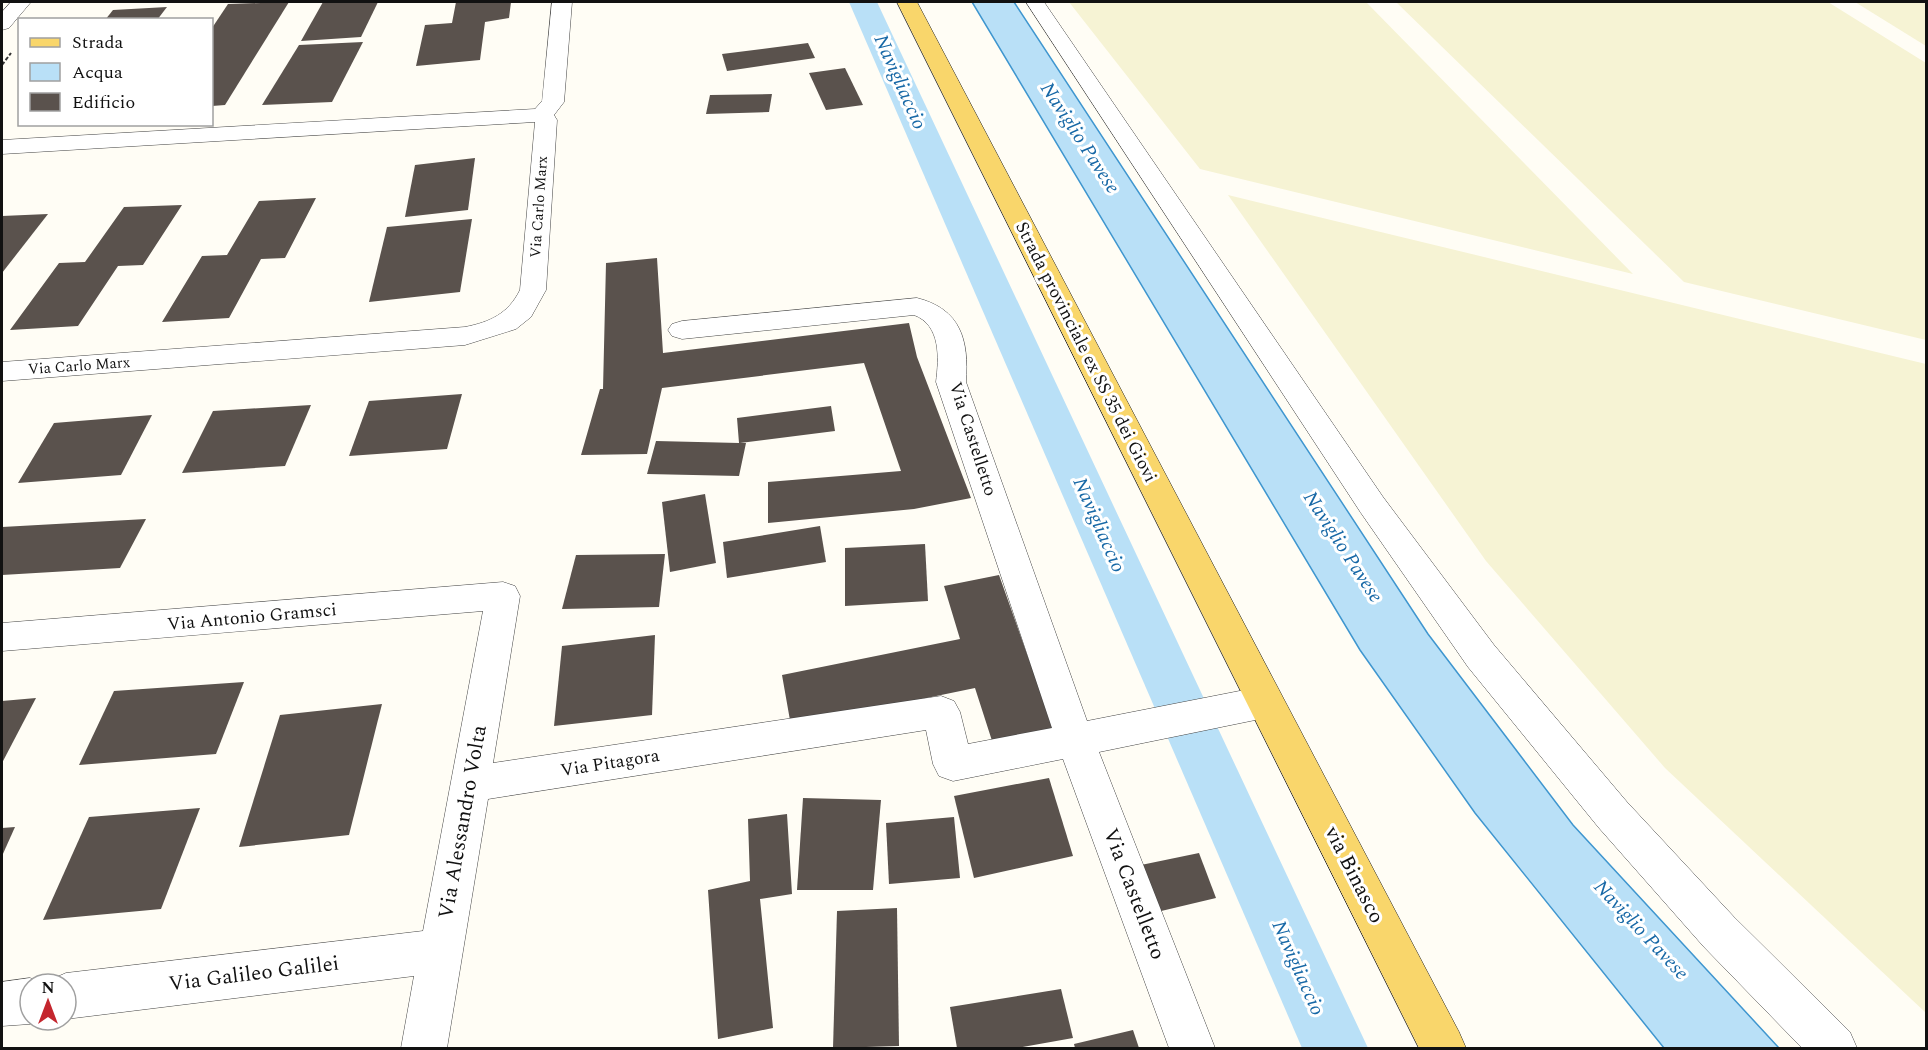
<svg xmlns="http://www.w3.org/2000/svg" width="1928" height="1050" viewBox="0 0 1928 1050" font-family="Spectral,serif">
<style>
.farmland{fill:#f6f3d4}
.water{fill:#b9e0f7;stroke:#3f96cf;stroke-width:1.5}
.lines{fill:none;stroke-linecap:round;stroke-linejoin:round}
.canal{fill:#b9e0f7;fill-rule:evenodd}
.building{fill:#5a524d}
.minor-casing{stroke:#444;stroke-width:1}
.major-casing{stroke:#222;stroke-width:1}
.path{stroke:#333;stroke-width:2;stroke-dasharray:4 2;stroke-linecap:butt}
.minor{fill:#fff;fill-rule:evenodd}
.major{fill:#f9d66b;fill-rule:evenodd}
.labels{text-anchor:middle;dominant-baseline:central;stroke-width:6;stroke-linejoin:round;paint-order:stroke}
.far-street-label{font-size:15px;fill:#111;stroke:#fff}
.street-label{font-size:18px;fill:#111;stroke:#fff}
.water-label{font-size:20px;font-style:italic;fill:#1768a6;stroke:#fff}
.near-street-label{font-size:21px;fill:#111;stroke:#fff}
</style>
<rect width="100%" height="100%" fill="#fffdf5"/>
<g class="farmland">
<path d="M1069,2h297l267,272 -433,-105z"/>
<path d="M1396,2h432l98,61v277l-242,-58z"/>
<path d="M1855,2h71v44z"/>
<path d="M1228,195l698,169v649l-261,-245 -179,-207z"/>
</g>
<path class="water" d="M972,2h42l414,632 145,191 206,223h-115l-189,-235 -115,-163z"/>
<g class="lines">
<path class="canal" d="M849,2h28l491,1046h-66z"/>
</g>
<g class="building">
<path d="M289,2l-64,103 -13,1v-78l16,-24z"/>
<path d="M323,2h55l-17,35 -60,4z"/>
<path d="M456,2h55l-2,16 -24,4 -5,38 -64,6 9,-41 27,-2z"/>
<path d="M167,7l-10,13h-52l8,-10z"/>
<path d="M363,42l-31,60 -70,3 37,-60z"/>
<path d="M808,43l7,15 -88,13 -5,-17z"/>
<path d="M845,68l18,37 -37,5 -17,-37z"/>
<path d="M772,94l-3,18 -63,2 4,-19z"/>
<path d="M475,158l-7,52 -63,7 10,-52z"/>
<path d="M316,198l-31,60 -24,1 -32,59 -67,4 40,-66 25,-1 32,-54z"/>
<path d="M182,205l-39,60 -25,1 -40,60 -68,4 49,-67 26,-1 39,-55z"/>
<path d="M48,214l-46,59v-57z"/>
<path d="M472,219l-12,73 -91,10 18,-75z"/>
<path d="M657,258l6,95 246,-30 8,34 54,141 -57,11 -146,14v-41l133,-11 -37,-108 -202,25 -15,66 -66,1 19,-66h3l3,-126z"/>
<path d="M462,394l-15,55 -98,7 20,-55z"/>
<path d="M311,405l-26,61 -103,7 31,-62z"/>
<path d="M831,406l4,25 -95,12h6l-7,33 -92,-2 9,-33 83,2 -2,-25z"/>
<path d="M152,415l-31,60 -103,8 36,-60z"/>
<path d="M705,494l11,69 -46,9 -8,-70z"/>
<path d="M146,519l-26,49 -118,7v-48z"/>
<path d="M820,526l6,36 -99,16 -4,-36z"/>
<path d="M925,544l3,57 -83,5v-58z"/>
<path d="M665,554l-6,53 -97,2 14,-54z"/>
<path d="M999,575l56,158 -61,14 -19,-59 -184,38 -9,-51 178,-36 -16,-53z"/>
<path d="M655,635l-3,80 -98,11 8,-80z"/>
<path d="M244,682l-28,72 -137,11 35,-74z"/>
<path d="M36,698l-34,65v-62z"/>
<path d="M382,704l-33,131 -110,12 41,-132z"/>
<path d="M1049,778l24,78 -99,22 -20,-82z"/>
<path d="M803,798l78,2 -8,90h-76z"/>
<path d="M200,808l-39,101 -118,11 46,-103z"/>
<path d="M787,814l5,80 -32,5 13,129 -55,11 -10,-149 42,-9 -2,-62z"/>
<path d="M954,817l6,61 -71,6 -3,-61z"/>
<path d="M15,827l-13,29v-28z"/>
<path d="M1199,853l17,45 -59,14 -16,-47z"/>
<path d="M897,908l2,138 -66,2 4,-137z"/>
<path d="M1061,989l12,49 -56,10h-60l-7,-41z"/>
<path d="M1133,1030l6,18h-64l-1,-4z"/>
</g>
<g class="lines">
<g class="minor-casing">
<g id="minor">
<path d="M11,2h20l-22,26 -7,2v-18z"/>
<path d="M552,2h20l-8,100 -10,13 3,5 -11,170 -15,27 -15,12 -51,16 -463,36v-19l463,-35c25,-5 43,-13 55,-37l15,-168 -533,32v-14l533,-31 7,-8z"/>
<path d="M1026,2h18l339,495 111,148 133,157 107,115 116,115 7,16h-55l-98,-101 -105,-119 -131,-161 -107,-154z"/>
<path d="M917,298c44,11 52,42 49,84l121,339 178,-35 13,5 6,11 -6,11 -13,5 -166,34 116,296h-46l-106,-289 -110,22 -14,-5 -6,-12 -7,-34 -438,69 -41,249h-46l13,-72 -348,43v-35h-18l2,-4 16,-7 357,-42 60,-320 -481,40v-28l501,-41 12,4 5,10 -27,167 448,-67 13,5 6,11 8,32 84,-16 -116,-346c3,-24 5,-57 -22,-67l-232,24 -10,-3 -4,-6 4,-6 10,-3z"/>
<path d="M30,978l14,6h-14v36h9l-9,4 -28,2v-44z"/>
</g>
</g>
<g class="major-casing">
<path id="major" d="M897,2h20l542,1030 7,16h-47z"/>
</g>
<path class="path" d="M2,65l9,-12"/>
<use href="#minor" class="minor"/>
<use href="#major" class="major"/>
</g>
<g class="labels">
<g class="far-street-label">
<text transform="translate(539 207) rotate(-86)">Via Carlo Marx</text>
<text transform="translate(79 366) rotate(-4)">Via Carlo Marx</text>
</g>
<g class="street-label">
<text transform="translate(1086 352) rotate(63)">Strada provinciale ex SS 35 dei Giovi</text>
<text transform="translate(973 439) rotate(72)">Via Castelletto</text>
<text transform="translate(252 617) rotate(-5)">Via Antonio Gramsci</text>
<text transform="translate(610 763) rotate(-9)">Via Pitagora</text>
</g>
<g class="water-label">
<text transform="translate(900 82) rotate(66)">Navigliaccio</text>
<text transform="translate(1080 138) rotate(57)">Naviglio Pavese</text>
<text transform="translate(1099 525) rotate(66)">Navigliaccio</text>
<text transform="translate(1343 547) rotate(57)">Naviglio Pavese</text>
<text transform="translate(1641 930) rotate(47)">Naviglio Pavese</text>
<text transform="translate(1298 968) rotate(66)">Navigliaccio</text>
</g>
<g class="near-street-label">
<text transform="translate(463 822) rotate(-80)">Via Alessandro Volta</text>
<text transform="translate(1354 875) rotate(63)">via Binasco</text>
<text transform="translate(1134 894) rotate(69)">Via Castelletto</text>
<text transform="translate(254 974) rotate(-7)">Via Galileo Galilei</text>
</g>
</g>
<rect width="1928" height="1050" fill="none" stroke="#111111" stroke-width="6"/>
<rect x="18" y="18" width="195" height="108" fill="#ffffff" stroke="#a0a0a0" stroke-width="1.5"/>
<rect x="30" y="38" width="30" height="9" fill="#f9d66b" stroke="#a0a0a0" stroke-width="1.5"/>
<text x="72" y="48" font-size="18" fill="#111111">Strada</text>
<rect x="30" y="63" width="30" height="18" fill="#b9e0f7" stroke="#a0a0a0" stroke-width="1.5"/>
<text x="72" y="78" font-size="18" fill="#111111">Acqua</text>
<rect x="30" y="93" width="30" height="18" fill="#5a524d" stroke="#a0a0a0" stroke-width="1.5"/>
<text x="72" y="108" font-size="18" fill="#111111">Edificio</text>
<g transform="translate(48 1002)"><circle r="28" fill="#ffffff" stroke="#a0a0a0" stroke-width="1.5"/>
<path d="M0-4.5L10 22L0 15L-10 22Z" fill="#c4262e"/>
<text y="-9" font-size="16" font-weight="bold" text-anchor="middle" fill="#111111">N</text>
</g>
</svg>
